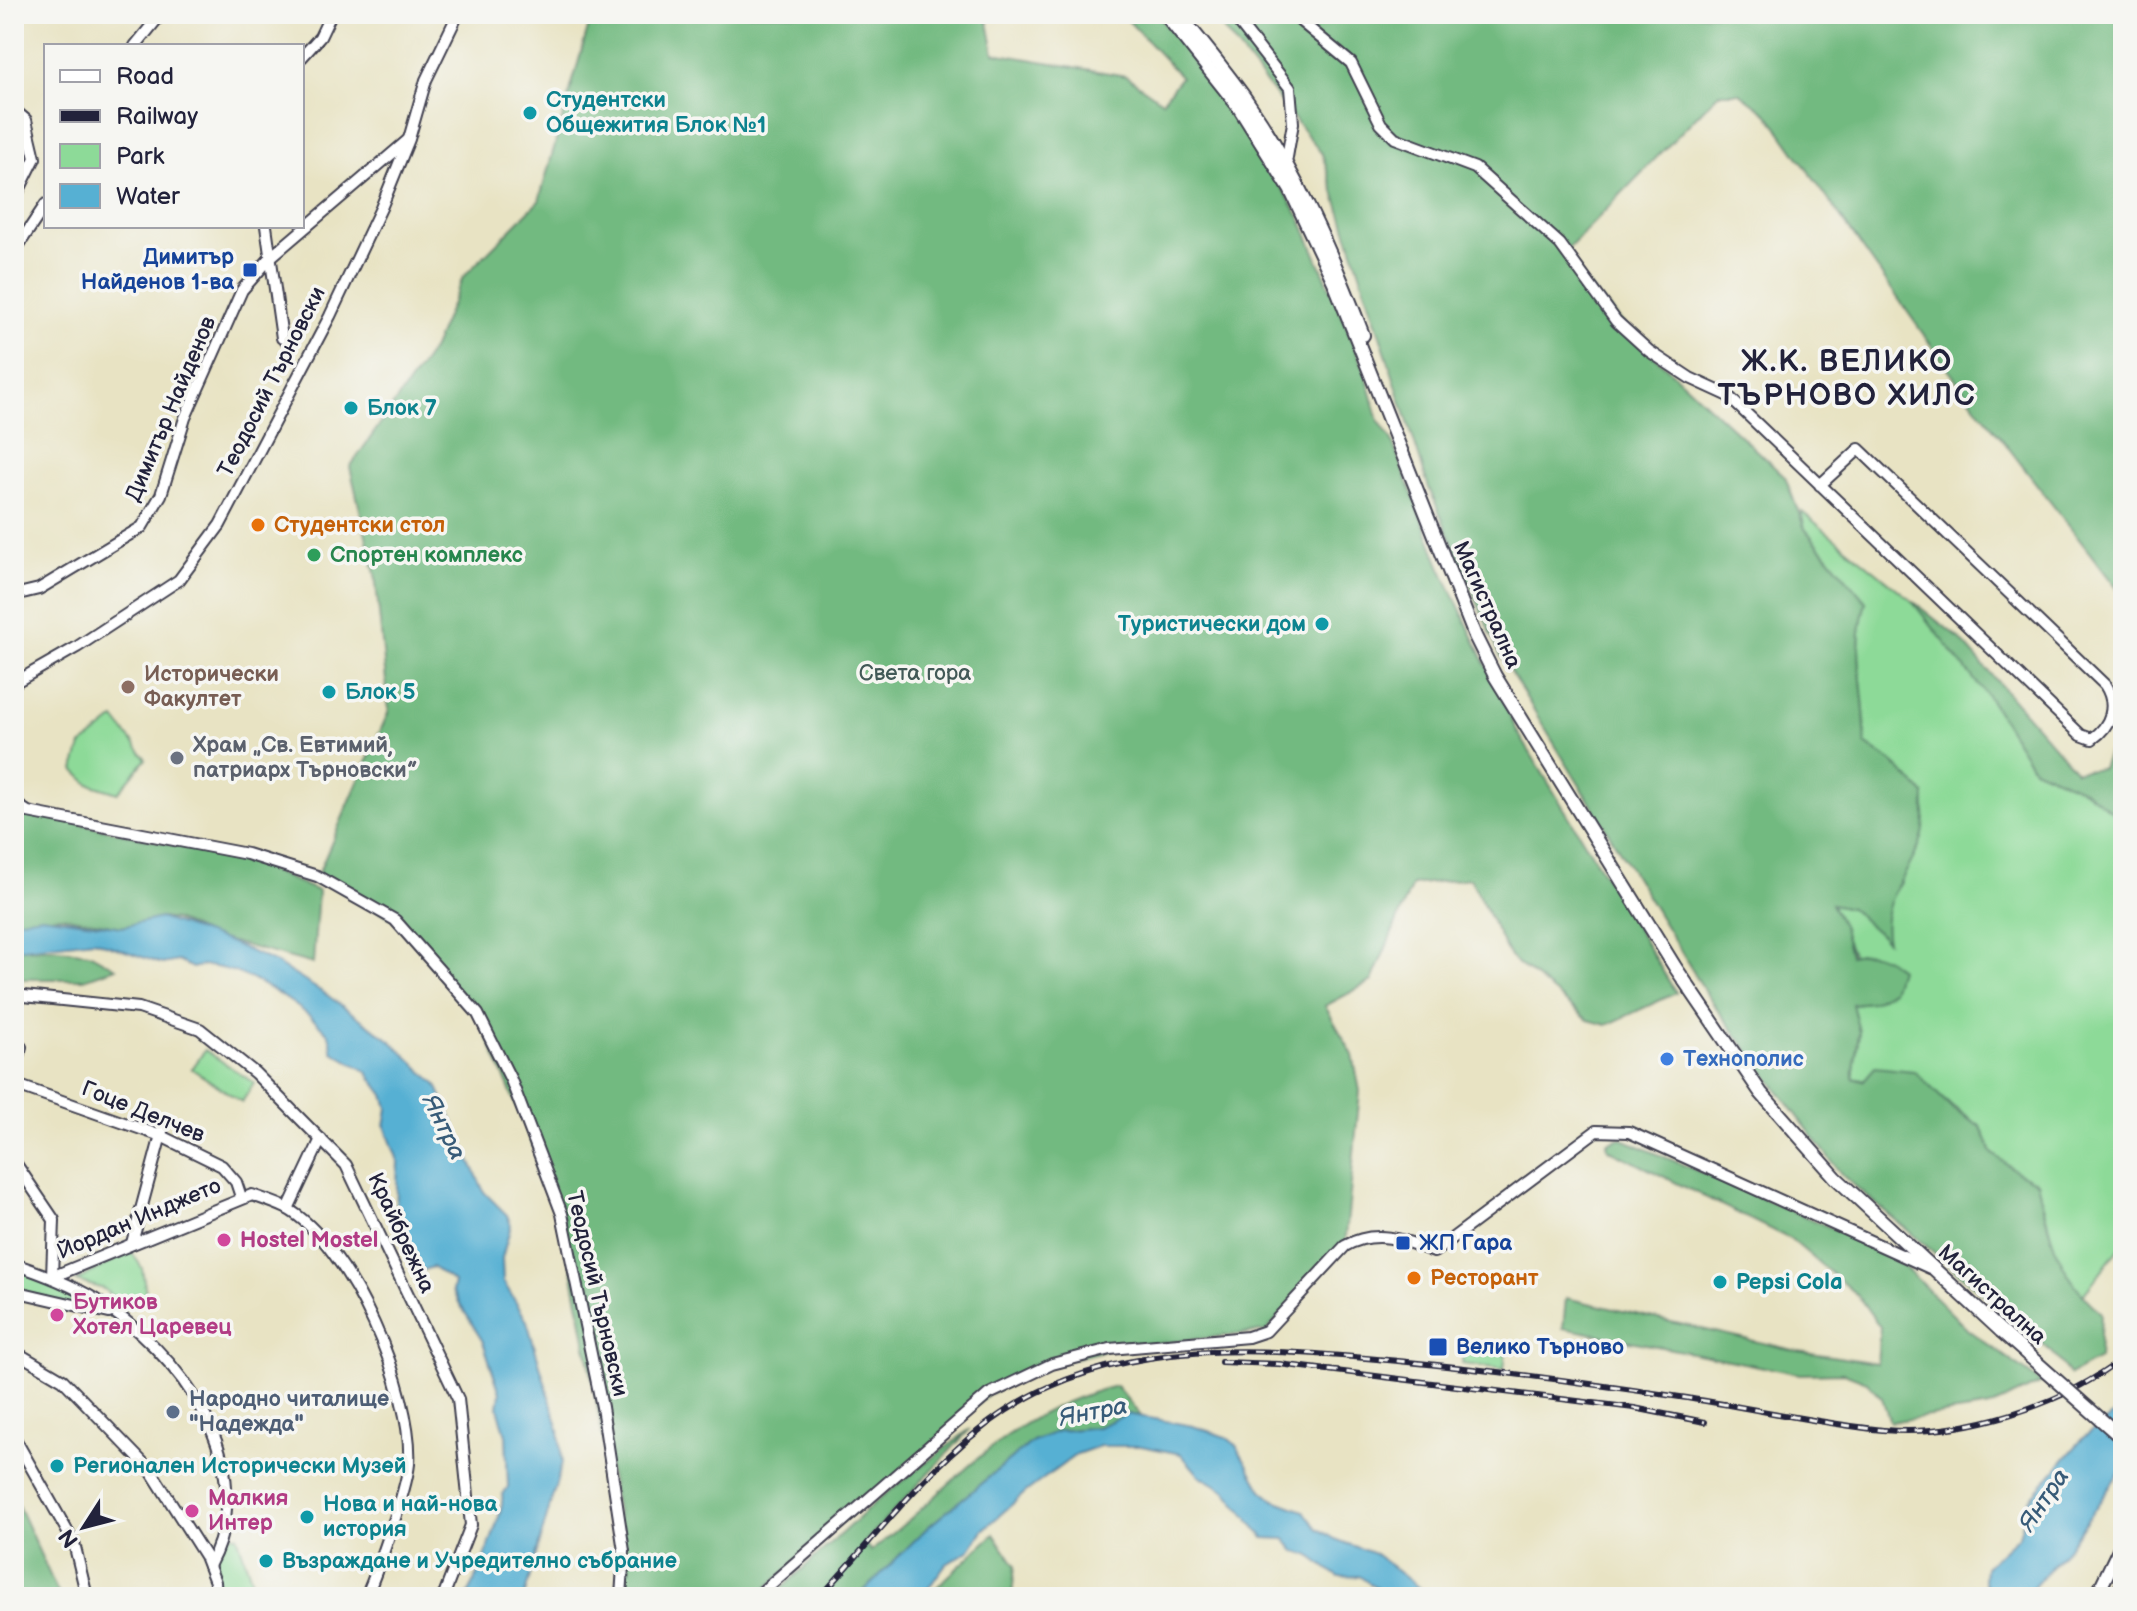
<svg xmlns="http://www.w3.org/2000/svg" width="2137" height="1611" viewBox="0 0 2137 1611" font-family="'Balsamiq Sans',sans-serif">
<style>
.green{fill:#8dda98;stroke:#587e6a;stroke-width:2}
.forest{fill:#72ba80;stroke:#4a6e5e;stroke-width:2}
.water{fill:#56b0d3;stroke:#3c6987;stroke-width:2}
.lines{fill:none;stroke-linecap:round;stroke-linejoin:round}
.minor-casing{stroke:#403f4f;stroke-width:14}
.major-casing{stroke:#403f4f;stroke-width:16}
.minor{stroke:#fff;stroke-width:10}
.major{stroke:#fff;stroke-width:12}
.rail-casing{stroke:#22223b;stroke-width:6}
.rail{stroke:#f6f6f2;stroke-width:3;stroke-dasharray:9;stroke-linecap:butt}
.major-bridge-casing{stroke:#403f4f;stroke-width:16;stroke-linecap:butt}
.major-bridge{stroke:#fff;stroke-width:12}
.culture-dot{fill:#0f9aa8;stroke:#f6f6f2;stroke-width:3}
.transit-dot{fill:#1a4fb4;stroke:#f6f6f2;stroke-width:3}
.food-dot{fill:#e8710a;stroke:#f6f6f2;stroke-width:3}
.leisure-dot{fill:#2e9e5b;stroke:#f6f6f2;stroke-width:3}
.education-dot{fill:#8d6e63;stroke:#f6f6f2;stroke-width:3}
.worship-dot{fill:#6b7280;stroke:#f6f6f2;stroke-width:3}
.shop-dot{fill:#3f7fe0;stroke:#f6f6f2;stroke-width:3}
.hotel-dot{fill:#d1479c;stroke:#f6f6f2;stroke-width:3}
.service-dot{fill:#5c6f8a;stroke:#f6f6f2;stroke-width:3}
.labels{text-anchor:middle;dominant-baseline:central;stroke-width:7;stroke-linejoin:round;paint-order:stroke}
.culture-label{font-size:22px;font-weight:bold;fill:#0d838f;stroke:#f6f6f2;text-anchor:start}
.transit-label{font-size:22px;font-weight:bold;fill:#164399;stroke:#f6f6f2;text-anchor:start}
.street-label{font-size:22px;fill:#22223b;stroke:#f6f6f2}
.food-label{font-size:22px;font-weight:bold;fill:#c56008;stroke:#f6f6f2;text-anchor:start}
.leisure-label{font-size:22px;font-weight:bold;fill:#27864d;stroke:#f6f6f2;text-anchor:start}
.park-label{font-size:22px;fill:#425957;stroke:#f6f6f2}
.education-label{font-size:22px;font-weight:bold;fill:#785e54;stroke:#f6f6f2;text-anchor:start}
.worship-label{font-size:22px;font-weight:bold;fill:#5b616d;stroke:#f6f6f2;text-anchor:start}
.shop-label{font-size:22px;font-weight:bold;fill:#366cbe;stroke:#f6f6f2;text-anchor:start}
.hotel-label{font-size:22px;font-weight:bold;fill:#b23c85;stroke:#f6f6f2;text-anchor:start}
.service-label{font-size:22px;font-weight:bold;fill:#4e5e75;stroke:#f6f6f2;text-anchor:start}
.water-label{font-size:24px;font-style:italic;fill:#375b78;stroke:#f6f6f2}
.district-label{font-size:30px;font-weight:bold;letter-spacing:2px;fill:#22223b;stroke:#f6f6f2}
</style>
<rect width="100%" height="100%" fill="#f6f6f2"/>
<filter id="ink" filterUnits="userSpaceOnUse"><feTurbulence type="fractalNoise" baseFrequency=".0125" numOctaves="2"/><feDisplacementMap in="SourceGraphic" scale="16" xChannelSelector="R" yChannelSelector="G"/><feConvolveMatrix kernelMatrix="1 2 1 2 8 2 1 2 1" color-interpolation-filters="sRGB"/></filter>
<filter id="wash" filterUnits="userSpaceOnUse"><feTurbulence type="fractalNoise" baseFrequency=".006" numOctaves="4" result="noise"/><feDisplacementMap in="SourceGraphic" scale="32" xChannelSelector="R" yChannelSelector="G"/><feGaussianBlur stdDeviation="1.8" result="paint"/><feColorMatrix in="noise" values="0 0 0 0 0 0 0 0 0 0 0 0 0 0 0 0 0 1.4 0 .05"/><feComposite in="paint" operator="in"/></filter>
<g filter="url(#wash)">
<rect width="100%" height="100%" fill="#e8e3c3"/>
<g class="green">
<path d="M1801,511l110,89 78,98 44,70 51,22 39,30v423l-41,53 -25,-38 -20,-76 -20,-9 -25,-20 -11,-26 -47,-34 -81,-15 6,-46 -7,-28 20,-2 -41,-99 19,5 36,31 -3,-16 3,-18 15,-22 -9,-121 -27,-18c2,-54 -15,-88 1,-142l-61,-73z"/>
<path d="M115,719l31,40 -28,34 -29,-9 -15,-14 7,-24z"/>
<path d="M205,1050l49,33 -12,19 -50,-33z"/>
<path d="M131,1251l11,17 4,25 -21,16 -21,-20 -28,-8z"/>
<path d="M14,1264l38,13 66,39 -104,-25z"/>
<path d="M1464,1345l42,5 -2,19 -42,-5z"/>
<path d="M223,1533l14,2 20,62h-40l-8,-31z"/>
</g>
<g class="forest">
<path d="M592,14h387l9,8 6,31 132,23 36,25 19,-24 -59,-63h35l91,119 52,84 65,153 14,51 12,18 50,129 76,163 159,262 -69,32 -19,-5 -78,-63 -40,-79 -58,7 -40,96 -47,25 28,49 7,36 -15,155 -79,85 -156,18 -58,15 -63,30 -233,203h-135l3,-46 -62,-336 -84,-201 -83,-94 -78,-44 72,-165 -14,-137 -25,-107 82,-117 31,-73 76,-76z"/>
<path d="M1211,14h912v582l-173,-224 -182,-258 -28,-21h-21l-154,159 22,33 62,66 136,126 20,52 61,73c-16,54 1,88 -1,142l27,18 33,32c-1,13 2,31 -3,44 -12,39 -44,60 -35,103l-37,-33 -19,-4 12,23 7,29c20,-6 34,-2 49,13l-7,22 -20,11 -20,2 7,28 -6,46 10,3 12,-14 39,4 40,39 27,17 11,26 25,19 20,10c13,54 21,93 64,131l-2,46 -29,16 -18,-23 -210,-177 -131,-174 -212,-348 -70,-165 -107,-334z"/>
<path d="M1911,600l49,39 116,132 26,-3 21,-53v105l-39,-30 -51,-22 -44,-70z"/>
<path d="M28,812l222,50 68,29 -5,73 -103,-28 -35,-16 -14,-2 -39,9 -61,-11 -47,4v-101z"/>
<path d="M51,948l38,5 27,15 -32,11h-70v-30z"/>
<path d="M1620,1138l259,110 31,24 58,58 74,53 -52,24 -100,15 -8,-24 -15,-16 -23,-9 -44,1 -237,-46 3,-30 232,53 79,12 3,-36 -22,-31 -66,-56 -184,-91 -1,-6z"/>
<path d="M1116,1386l25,30 -14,-2 -29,13 -39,4 -26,10 -105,86 -70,70h-86l108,-99 90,-69 -106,114 7,8c86,-65 131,-138 245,-165z"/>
<path d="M14,1497l46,100h-46z"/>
<path d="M994,1534l21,31 -3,32h-86z"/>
</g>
<g class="water">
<path d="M42,916l80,11 38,-9 67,23 45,20 52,32 66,47 47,45 47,107 23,23 4,10 -9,33 1,23 24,40 32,109 3,33 -38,134h-58c9,-11 40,-90 36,-102l6,-8 -2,-52 -8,-27 2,-15 -17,-51 -31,-51 2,-9 -22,-15 -13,5 -23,-61 2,-50 -13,-35 3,-18 -4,-13 -18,-24 -33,-19c-2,-6 -2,-14 -5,-18 -23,-28 -102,-79 -136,-66l-14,-7 -16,3 -68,-24 -80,9v-29z"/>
<path d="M2123,1408v60l-56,81 -42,48h-35l-6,-16 1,-14 34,-31 10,-36 55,-63z"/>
<path d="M1127,1414l66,12 33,11 10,8 26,45 12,10 30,11 13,17 18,11 40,15 56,43h-42l-30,-21 -20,1 -30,-22 -14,-4 -10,-12 -21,-1 -38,-47 -27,-16 -18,-21 -40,-8h-41l-23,8 -50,37 -44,39 -13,20 -25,15 -23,32h-64l70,-70 105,-86 26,-10 39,-4z"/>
</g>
</g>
<g filter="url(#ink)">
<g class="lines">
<g class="minor-casing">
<g id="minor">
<path d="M1232,14l58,74 3,35 -7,40"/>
<path d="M1292,14l59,49 30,61 14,14 80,30 85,76 56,77 33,30 41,27 37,17 354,340 11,4c19,-13 26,-34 13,-54l-246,-236 -39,36"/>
<path d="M135,46l26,-32"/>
<path d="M302,57l18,-20 11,-23"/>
<path d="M14,110l12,10 9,38 -21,42"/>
<path d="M266,226l16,112"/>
<path d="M14,252l32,-48"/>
<path d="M14,595l25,-6 103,-62 19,-32 24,-77 57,-128 30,-34 136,-116"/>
<path d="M14,683l63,-36 102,-67 41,-55 110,-209 51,-108 28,-69 17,-59 32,-66"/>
<path d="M14,803l14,9 219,42 70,22 78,44 83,94 33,66 51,134 40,193 22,144 -3,46"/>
<path d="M14,995l125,13 61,21 55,44 91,92 112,234 13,126 -28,72"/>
<path d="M14,1083l7,-36"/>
<path d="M14,1084l147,52 61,30 14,16 5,15"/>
<path d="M14,1161l40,59 -2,57 200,-82c11,4 24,8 34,13 65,36 128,185 123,256 -3,28 -31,105 -43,133"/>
<path d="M288,1209l33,-70"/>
<path d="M132,1243l33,-123"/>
<path d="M14,1264c27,9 54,19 79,34 86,52 171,167 116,268"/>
<path d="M14,1291l95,22"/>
<path d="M14,1351l49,29 88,91 54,85 10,26 1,15"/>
<path d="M14,1437l60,106 13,54"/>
<path d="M756,1597l233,-203 63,-30 58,-15 138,-12 18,-6 79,-85c30,-17 59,-7 89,6l162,-121 33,1 301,136"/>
</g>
</g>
<g class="major-casing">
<g id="major">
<path d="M1165,14l73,92 52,83 44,93 141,354 20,40 180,291 86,126 75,85 165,153"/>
<path d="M1179,14c23,29 47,57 68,87 50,72 85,153 116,234"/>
<path d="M2096,1597l27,-56"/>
<path d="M2117,1597l6,-14"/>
</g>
</g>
<use href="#minor" class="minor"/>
<use href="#major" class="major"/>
<g class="rail-casing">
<g id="rail">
<path d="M1221,1362l58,2 355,44 71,14"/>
<path d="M820,1597c69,-74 134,-168 229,-210 110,-49 233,-37 349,-26 94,9 189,22 282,36 68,10 135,26 203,33 79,7 179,-24 240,-72"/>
</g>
</g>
<use href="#rail" class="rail"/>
<g class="major-bridge-casing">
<path id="major-bridge" d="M2001,1331l122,108"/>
</g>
<use href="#major-bridge" class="major-bridge"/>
</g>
</g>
<g class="culture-dot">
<circle cx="530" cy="113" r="8"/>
<circle cx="351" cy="408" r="8"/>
<circle cx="1322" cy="624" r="8"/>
<circle cx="329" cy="692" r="8"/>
<circle cx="1720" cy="1282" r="8"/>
<circle cx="57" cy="1466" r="8"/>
<circle cx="307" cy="1517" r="8"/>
<circle cx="266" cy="1561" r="8"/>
</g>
<g class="transit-dot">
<rect x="242" y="262" width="16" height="16" rx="4"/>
<rect x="1395" y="1235" width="16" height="16" rx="4"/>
<rect x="1428" y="1337" width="20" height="20" rx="4"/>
</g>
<g class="food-dot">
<circle cx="258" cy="525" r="8"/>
<circle cx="1414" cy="1278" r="8"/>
</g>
<circle class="leisure-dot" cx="314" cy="555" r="8"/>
<circle class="education-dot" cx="128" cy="687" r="8"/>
<circle class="worship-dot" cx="177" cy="758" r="8"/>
<circle class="shop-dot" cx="1667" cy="1059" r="8"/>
<g class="hotel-dot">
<circle cx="224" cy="1240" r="8"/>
<circle cx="57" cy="1315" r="8"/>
<circle cx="192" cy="1511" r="8"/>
</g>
<circle class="service-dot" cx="173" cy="1412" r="8"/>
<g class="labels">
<g class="culture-label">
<text x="546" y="100">Студентски<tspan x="546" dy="25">Общежития Блок №1</tspan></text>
<text x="367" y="408">Блок 7</text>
<text x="1306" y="624" text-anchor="end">Туристически дом</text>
<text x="345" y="692">Блок 5</text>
<text x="1736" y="1282">Pepsi Cola</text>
<text x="73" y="1466">Регионален Исторически Музей</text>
<text x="323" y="1504">Нова и най-нова<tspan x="323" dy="25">история</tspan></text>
<text x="282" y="1561">Възраждане и Учредително събрание</text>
</g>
<g class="transit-label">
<text x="234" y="257" text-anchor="end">Димитър<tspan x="234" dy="25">Найденов 1-ва</tspan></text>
<text x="1419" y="1243">ЖП Гара</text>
<text x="1456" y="1347">Велико Търново</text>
</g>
<g class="street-label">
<text transform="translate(272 382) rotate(-63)">Теодосий Търновски</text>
<text transform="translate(171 409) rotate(-67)">Димитър Найденов</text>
<text transform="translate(1487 605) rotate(66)">Магистрална</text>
<text transform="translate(143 1112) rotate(22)">Гоце Делчев</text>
<text transform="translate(139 1219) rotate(-23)">Йордан Инджето</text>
<text transform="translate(401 1233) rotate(65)">Крайбрежна</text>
<text transform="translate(597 1294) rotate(77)">Теодосий Търновски</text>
<text transform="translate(1992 1295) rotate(42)">Магистрална</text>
</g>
<g class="food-label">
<text x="274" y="525">Студентски стол</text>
<text x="1430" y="1278">Ресторант</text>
</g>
<g class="leisure-label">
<text x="330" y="555">Спортен комплекс</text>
</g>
<g class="park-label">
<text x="915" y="673">Света гора</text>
</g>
<g class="education-label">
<text x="144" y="674">Исторически<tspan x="144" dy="25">Факултет</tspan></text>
</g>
<g class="worship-label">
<text x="193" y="745">Храм „Св. Евтимий,<tspan x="193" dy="25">патриарх Търновски”</tspan></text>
</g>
<g class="shop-label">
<text x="1683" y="1059">Технополис</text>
</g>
<g class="hotel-label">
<text x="240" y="1240">Hostel Mostel</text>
<text x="73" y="1302">Бутиков<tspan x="73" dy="25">Хотел Царевец</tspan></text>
<text x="208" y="1498">Малкия<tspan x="208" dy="25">Интер</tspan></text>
</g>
<g class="service-label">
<text x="189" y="1399">Народно читалище<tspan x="189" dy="25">"Надежда"</tspan></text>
</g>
<g class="water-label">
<text transform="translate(444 1127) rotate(64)">Янтра</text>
<text transform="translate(1093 1412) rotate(-11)">Янтра</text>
<text transform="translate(2044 1500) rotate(-56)">Янтра</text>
</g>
<g class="district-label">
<text x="1847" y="362">Ж.К. ВЕЛИКО<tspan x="1847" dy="34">ТЪРНОВО ХИЛС</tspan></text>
</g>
</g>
<rect width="2137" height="1611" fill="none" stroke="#f6f6f2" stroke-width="48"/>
<rect x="44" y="44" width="260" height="184" fill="#f6f6f2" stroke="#a1a1a9" stroke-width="2"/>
<rect x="60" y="70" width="40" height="12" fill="#ffffff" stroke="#a1a1a9" stroke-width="2"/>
<text x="116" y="84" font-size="24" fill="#22223b">Road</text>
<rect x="60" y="110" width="40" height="12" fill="#22223b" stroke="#a1a1a9" stroke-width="2"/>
<text x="116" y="124" font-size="24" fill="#22223b">Railway</text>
<rect x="60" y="144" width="40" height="24" fill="#8dda98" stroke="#a1a1a9" stroke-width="2"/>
<text x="116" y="164" font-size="24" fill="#22223b">Park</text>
<rect x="60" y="184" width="40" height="24" fill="#56b0d3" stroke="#a1a1a9" stroke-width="2"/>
<text x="116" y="204" font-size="24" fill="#22223b">Water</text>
<g transform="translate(84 1527) rotate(234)" stroke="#f6f6f2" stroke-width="6" paint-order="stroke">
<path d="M0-6L14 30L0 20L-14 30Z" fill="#22223b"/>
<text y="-12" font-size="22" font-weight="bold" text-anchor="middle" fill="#22223b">N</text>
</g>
</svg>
